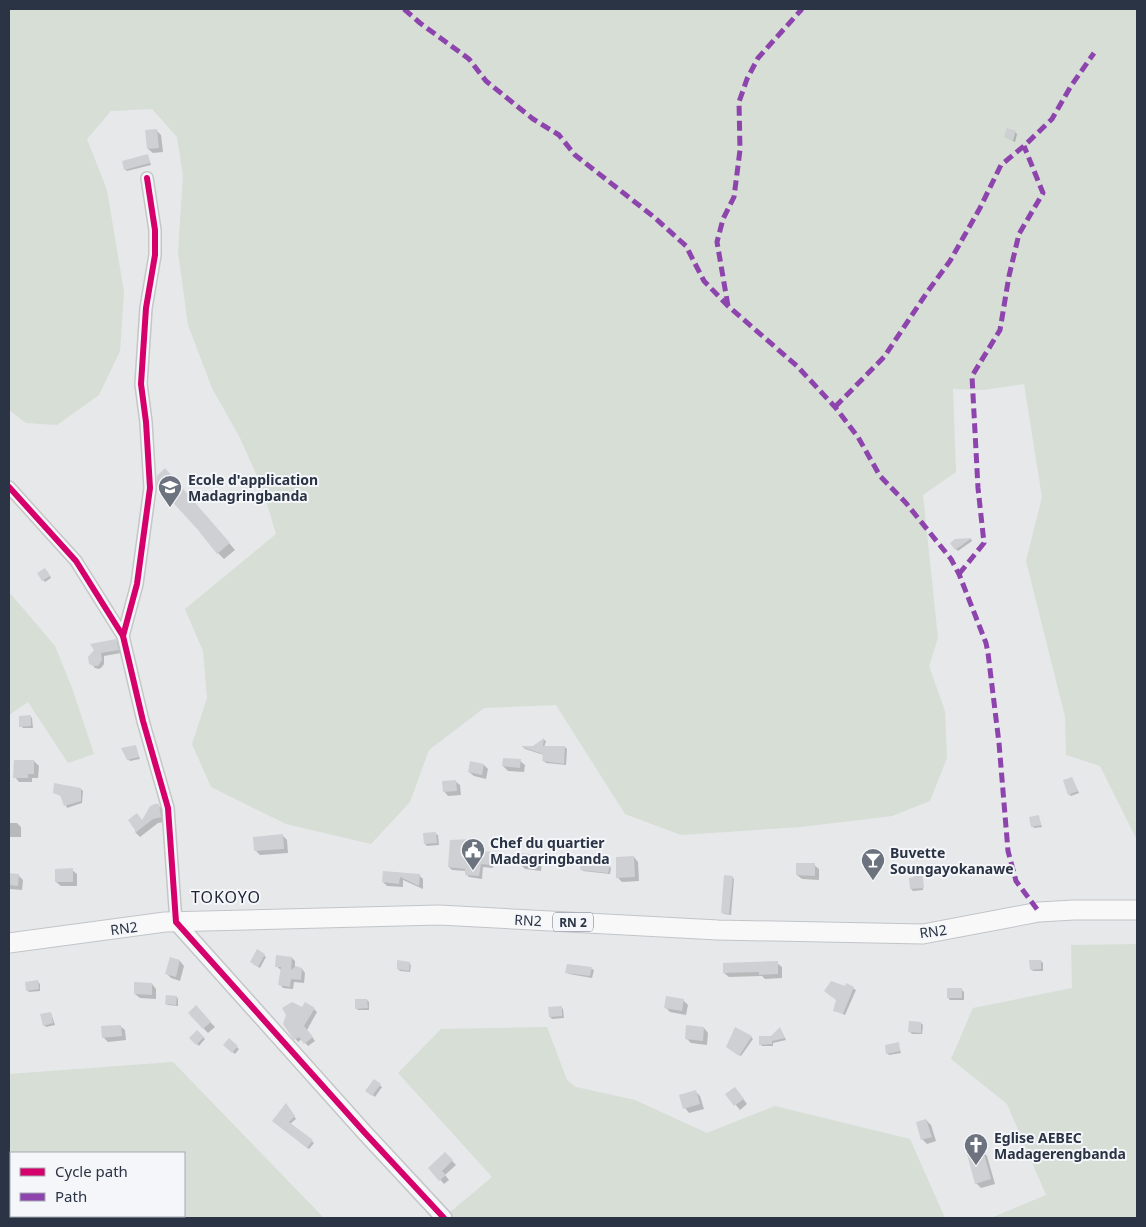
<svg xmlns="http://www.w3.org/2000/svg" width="1146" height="1227" viewBox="0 0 1146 1227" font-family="'Noto Sans',sans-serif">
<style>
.green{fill:#d6ded6}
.shadow{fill:#0003}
.building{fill:#ced0d3}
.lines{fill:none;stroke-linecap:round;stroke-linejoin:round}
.minor-casing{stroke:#c4c6c8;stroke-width:14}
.tertiary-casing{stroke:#c4c6c8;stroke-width:18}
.primary-casing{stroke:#c2c5c8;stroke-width:21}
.minor{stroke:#f5f6f7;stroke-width:11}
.tertiary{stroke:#f5f6f7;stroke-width:15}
.primary{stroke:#f8f8f8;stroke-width:19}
.quiet{stroke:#8e44ad;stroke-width:5;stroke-dasharray:10 5;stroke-linecap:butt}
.cycleway-casing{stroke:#f4f6f9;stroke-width:9}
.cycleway{stroke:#d6006c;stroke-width:6}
.labels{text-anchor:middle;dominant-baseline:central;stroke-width:4;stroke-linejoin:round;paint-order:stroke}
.shield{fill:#f4f6f9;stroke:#676e7b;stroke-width:1}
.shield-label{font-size:12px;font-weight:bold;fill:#2b3445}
.poi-label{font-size:14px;font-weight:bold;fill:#2b3445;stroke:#f4f6f9;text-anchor:start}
.street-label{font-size:14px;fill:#2b3445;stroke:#f4f6f9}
.quarter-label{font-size:16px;letter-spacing:1px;fill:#1d2536;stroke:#f4f6f9}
</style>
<rect width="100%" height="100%" fill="#e6e8ea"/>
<g class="green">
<path d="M9,9h1128v831l-37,-74 -34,-11 -1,-38 -39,-156 16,-64 -18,-113 -41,6 -30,-1 3,83 -33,23 15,143 -9,28 16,45 2,47 -17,43 -38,15 -91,11 -120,8 -56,-21 -69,-109 -72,3 -55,42 -19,52 -39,42 -85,-20 -75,-37 -19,-43 15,-46 -4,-47 -18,-42 91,-75 -14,-47 -22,-49 -28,-50 -24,-63 -10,-73 5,-76 -6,-39 -25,-28 -41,2 -24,28 20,51 17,102 -4,59 -21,44 -42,30 -31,-2 -17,-13z"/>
<path d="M9,592l46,54 17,42 22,66 -26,9 -40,-61 -19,13z"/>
<path d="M1137,944v274h-146l55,-23 -39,-91 -56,-45 22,-51 99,-20 -1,-43z"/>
<path d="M547,1027l20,53 9,7 59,13 72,33 68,-27 135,33 35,79h-502l49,-41 -94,-104 43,-44z"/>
<path d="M173,1062l151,156h-270l-1,-2h131v-63h-173v6l-2,-2v-83z"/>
</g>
<g class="shadow">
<path d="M156,130l5,5 2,17 -10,1 -5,-4z"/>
<path d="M1015,132l2,2 -2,8 -10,-5z"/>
<path d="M148,156l3,9 -24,6 -2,-2z"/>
<path d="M171,476l64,74 -11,9 -6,-6z"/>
<path d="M971,539l1,2 -14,10 -2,-2v-9z"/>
<path d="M47,571l4,7 -6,4 -2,-2z"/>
<path d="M115,640l4,3 2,10 -17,3v8l-2,3 -3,2 -4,-1 -6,-7z"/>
<path d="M30,716l2,2 1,10h-10l-2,-2z"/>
<path d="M544,740l2,1 -2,6h21l2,2 -1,16 -20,-2 -2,-2v-6l-19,-6 -2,-2h10z"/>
<path d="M135,746l5,13 -10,2 -2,-2z"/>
<path d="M34,761l5,5 -1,12h-6v4h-13l-4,-5z"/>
<path d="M520,761l5,4 -1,7 -16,-1 -5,-5z"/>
<path d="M484,765l4,4 -2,10 -12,-3 -5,-4z"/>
<path d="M1072,778l7,15 -8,3 -2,-2z"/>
<path d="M455,781l5,4 1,10 -13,1 -4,-5z"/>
<path d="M81,789l2,2 -1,12 -15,5 -5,-12 -8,-3z"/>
<path d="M159,806l4,4 2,12 -7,1 -18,14 -4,-4 1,-3 5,-9z"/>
<path d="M1038,816l4,11 -8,1 -2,-2z"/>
<path d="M9,823h8l4,4v10h-12z"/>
<path d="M436,834l2,1 1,10 -12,1 -2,-2z"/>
<path d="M283,836l4,4 1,13 -28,2 -4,-4z"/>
<path d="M472,840l3,3v9l16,1 3,3 -1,12 -10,-1 -1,12 -13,-2 -3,-3v-3l-14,-1 -3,-3z"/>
<path d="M537,856l5,5 -1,10 -16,-2 -5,-5z"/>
<path d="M634,857l4,5 1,19 -17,1 -5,-5z"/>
<path d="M814,865l5,4v11l-17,-1 -5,-4z"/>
<path d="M609,866l2,2 -1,6 -27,-3 -1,-2z"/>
<path d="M72,870l5,4v12h-16l-5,-4z"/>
<path d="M921,870l2,20 -10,1 -2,-2z"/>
<path d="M384,873l35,2 4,4v10l-20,-9v7l-16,-1 -4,-4z"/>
<path d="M9,875l10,1 4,4 -1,10 -13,-1z"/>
<path d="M732,877l2,2 -3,36 -7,-1 -2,-2z"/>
<path d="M258,951l8,6 -6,11 -7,-4z"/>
<path d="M292,958l3,3v8h7l3,4 -1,10 -10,-1 -1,7 -10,-1 -3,-4 1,-14 -5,-4z"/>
<path d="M171,959l9,2 4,5 -4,15 -9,-3 -4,-4z"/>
<path d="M1041,961l2,2v8h-10l-2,-2z"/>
<path d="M409,963l2,2 -1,7 -10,-1 -2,-2z"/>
<path d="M777,963l5,4v11l-17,1 -3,-3 -33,1 -5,-4z"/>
<path d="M568,965l24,4 2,1 -2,8 -23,-4 -2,-2z"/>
<path d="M38,982l2,2v7l-11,1 -2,-2z"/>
<path d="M152,984l4,5v10l-16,-1 -5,-4z"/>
<path d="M847,985l9,5 -11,25 -11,-5z"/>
<path d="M962,990l2,2v8h-14l-2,-2z"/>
<path d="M177,997l1,2v7l-10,-1 -2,-1z"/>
<path d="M367,1000l2,2v8h-11l-2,-2z"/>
<path d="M683,1000l5,5 -2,10 -16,-3 -5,-5z"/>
<path d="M196,1007l19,20 -7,6 -19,-20z"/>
<path d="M561,1007l2,2 1,9 -12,1 -2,-2z"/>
<path d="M314,1009l3,3 -10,18 8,11 -7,5 -6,-7 -4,3 -14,-18z"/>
<path d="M51,1013l4,12 -9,2 -2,-2z"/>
<path d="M921,1023l2,2 -1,9h-10l-2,-2z"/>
<path d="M120,1026l5,4 1,10 -18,2 -5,-5z"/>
<path d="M704,1028l4,5 -1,12 -16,-2 -5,-5z"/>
<path d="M781,1030l5,10 -13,3v3h-11l-2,-2z"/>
<path d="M197,1031l8,8 -6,7 -8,-8z"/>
<path d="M751,1037l2,2 -12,17 -12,-8z"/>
<path d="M229,1040l10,9 -4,5 -11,-9z"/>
<path d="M898,1044l3,9 -12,2 -2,-2z"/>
<path d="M374,1081l8,6 -7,10 -8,-7z"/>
<path d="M696,1092l4,4 4,13 -15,4 -4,-5z"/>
<path d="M739,1093l8,11 -7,6 -13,-16z"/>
<path d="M287,1106l9,13 -6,5 24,19 -5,6 -33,-26z"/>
<path d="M926,1120l5,5 5,16 -9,3 -5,-5z"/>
<path d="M982,1151l5,5 8,28 -14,4 -5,-5z"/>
<path d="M445,1153l11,12 -11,10 4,5 -5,4 -14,-16z"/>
</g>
<g class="building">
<path d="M1007,128l9,3 -3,10 -9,-4z"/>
<path d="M157,129l2,19 -12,1 -2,-19z"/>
<path d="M148,154l2,9 -26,7 -2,-9z"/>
<path d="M165,468l65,75 -13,11 -19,-24 -41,-45v-9z"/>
<path d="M972,538l-17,12 -5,-7 5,-4z"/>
<path d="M45,568l5,8 -8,5 -5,-8z"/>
<path d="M116,639l3,11 -18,3 1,7 -4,6h-5l-4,-2 -1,-7 6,-7 -4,-6z"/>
<path d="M31,715v11l-12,1v-11z"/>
<path d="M544,738l-1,8h22l-1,18 -22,-3 1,-7 -21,-7v-1h11z"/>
<path d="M136,745l3,12 -12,3 -6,-12z"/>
<path d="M503,758l18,1 -1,9 -18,-2z"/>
<path d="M14,760h20v14h-6v4h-15z"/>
<path d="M470,761l14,3 -2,11 -14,-3z"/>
<path d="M1072,777l6,14 -10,4 -5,-15z"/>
<path d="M456,780l1,11 -14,1 -1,-11z"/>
<path d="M54,783l27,5v13l-17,5 -4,-11 -7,-2z"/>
<path d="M155,804h4l2,13 -8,2 -18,14v-3l-7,-10 9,-7 5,7 8,-14z"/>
<path d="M1039,815l2,10 -10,2 -2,-10z"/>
<path d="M436,832l1,11 -13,1 -1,-11z"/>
<path d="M283,834l1,15 -30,2 -1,-14z"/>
<path d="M473,839v11l19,2 -1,13 -10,-1 -2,12 -14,-1v-6l-17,-2 2,-27z"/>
<path d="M520,853l18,2 -1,12 -18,-2z"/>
<path d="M634,856l1,21 -19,1v-21z"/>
<path d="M581,861l29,4 -2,8 -28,-3z"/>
<path d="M796,863h19v13l-19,-1z"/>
<path d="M73,868v14h-18v-13z"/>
<path d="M922,868l2,20 -14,1 -1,-11 5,-1 -1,-8z"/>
<path d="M383,871l37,3 -1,12 -19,-9 -1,7 -17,-2z"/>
<path d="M9,873l10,1 -1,12 -9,-1z"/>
<path d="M724,875l9,1 -4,38 -8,-1z"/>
<path d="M257,949l8,5 -7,13 -8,-5z"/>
<path d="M276,955l16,2 -1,13 5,-4 6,2 -1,12 -10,-1 -1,8 -12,-2 3,-18h-6z"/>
<path d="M170,957l10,3 -4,17 -11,-3z"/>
<path d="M397,960l13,2 -1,9 -12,-2z"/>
<path d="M1029,960h12v9l-11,1z"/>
<path d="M778,961v13l-19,1v-3l-36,1v-10z"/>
<path d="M567,964l25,3 -2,9 -25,-3z"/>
<path d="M38,980l1,9 -13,2 -1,-9z"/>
<path d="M831,981l14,5 1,-3 8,4 -11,27 -10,-3 3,-11 -12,-9z"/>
<path d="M134,982l18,1v12l-18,-1z"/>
<rect x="947" y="988" width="15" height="10"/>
<path d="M166,995l11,1 -1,9 -11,-1z"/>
<path d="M666,996l18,3 -2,12 -18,-3z"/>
<path d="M355,999h12l1,9 -13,1z"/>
<path d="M292,1002l10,5 3,-5 10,6 -11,18 9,11 -9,7 -5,-7 -5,3 -11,-16 3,-9 -4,-7z"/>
<path d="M196,1005l15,17 -8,7 -15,-16z"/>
<path d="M562,1006v10l-13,1 -1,-10z"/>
<path d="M51,1012l2,11 -10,3 -3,-12z"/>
<path d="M909,1021l12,1v11l-13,-1z"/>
<path d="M121,1025l1,11 -20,2 -1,-12z"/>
<path d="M686,1025l18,2 -1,14 -18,-2z"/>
<path d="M735,1027l17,9 -13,20 -13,-9z"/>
<path d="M780,1027l5,11 -13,3v3l-13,1v-9h12z"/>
<path d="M197,1030l7,7 -8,8 -7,-7z"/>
<path d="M229,1038l9,8 -6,7 -9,-8z"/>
<path d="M899,1042l1,9 -14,3 -1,-9z"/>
<path d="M374,1079l7,5 -9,12 -7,-5z"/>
<path d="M735,1087l9,12 -10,7 -9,-12z"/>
<path d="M696,1090l4,14 -17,5 -4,-14z"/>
<path d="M286,1103l9,13 -6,6 24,18 -6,8 -35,-27z"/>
<path d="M926,1119l6,18 -11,3 -5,-18z"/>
<path d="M983,1150l8,29 -16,5 -8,-30z"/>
<path d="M445,1152l8,8 -11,11 4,4 -7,6 -11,-13z"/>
</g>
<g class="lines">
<g class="minor-casing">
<g id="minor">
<path d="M9,487l67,74 47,75 20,85 25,87 8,114"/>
<path d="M123,636l14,-52 13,-96 -4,-66 -5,-38 5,-76 9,-53v-25l-8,-52"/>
</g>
</g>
<g class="tertiary-casing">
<path id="tertiary" d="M176,922l189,211 79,85"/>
</g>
<g class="primary-casing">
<path id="primary" d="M9,943l156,-21 274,-7 279,15 205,4 116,-22 35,-2h63"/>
</g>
<use href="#minor" class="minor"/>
<use href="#tertiary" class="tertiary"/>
<use href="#primary" class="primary"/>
<g class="quiet">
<path d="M404,9l16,14 49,36 17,22 47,38 26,16 16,20 79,62 32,29 18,35 24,25 69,60 38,41 23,30 22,39 26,27 45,56 8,15 27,69 2,10 11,90 9,108 8,30 23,31"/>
<path d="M728,306l-11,-64 6,-23 11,-22 6,-47 -1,-48 8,-23 11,-21 44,-49"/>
<path d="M835,407l49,-50 44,-66 22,-30 30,-53 21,-43 23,-19 28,-27 19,-33 23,-33"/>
<path d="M959,574l25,-31 -6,-55 -6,-112 28,-46 9,-54 10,-42 24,-41 -19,-47"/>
</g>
<g class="cycleway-casing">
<g id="cycleway">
<path d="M9,487l67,74 47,75 20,85 25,87 8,114 189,211 79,85"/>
<path d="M123,636l14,-52 13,-96 -4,-66 -5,-38 5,-76 9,-53v-25l-8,-52"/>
</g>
</g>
<use href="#cycleway" class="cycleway"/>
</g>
<defs>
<g id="school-pin" transform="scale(1.25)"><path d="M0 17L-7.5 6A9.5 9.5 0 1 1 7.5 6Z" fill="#6c737f" stroke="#f4f6f9"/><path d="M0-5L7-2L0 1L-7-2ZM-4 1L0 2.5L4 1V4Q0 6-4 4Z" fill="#fff"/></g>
<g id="civic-pin" transform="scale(1.25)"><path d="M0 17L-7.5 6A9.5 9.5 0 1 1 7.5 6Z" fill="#6c737f" stroke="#f4f6f9"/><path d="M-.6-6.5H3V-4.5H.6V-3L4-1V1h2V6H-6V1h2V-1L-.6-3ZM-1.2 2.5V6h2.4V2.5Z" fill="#fff"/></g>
<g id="bar-pin" transform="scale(1.25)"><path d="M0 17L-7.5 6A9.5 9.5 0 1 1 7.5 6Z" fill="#6c737f" stroke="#f4f6f9"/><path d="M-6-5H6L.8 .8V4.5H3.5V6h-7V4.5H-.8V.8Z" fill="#fff"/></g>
<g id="church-pin" transform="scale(1.25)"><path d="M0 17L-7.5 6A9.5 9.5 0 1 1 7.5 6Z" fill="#6c737f" stroke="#f4f6f9"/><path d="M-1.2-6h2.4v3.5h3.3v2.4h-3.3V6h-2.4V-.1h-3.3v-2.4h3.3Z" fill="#fff"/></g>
</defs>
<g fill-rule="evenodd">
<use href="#school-pin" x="170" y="487"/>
<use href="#civic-pin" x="473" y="850"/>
<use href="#bar-pin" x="873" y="860"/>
<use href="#church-pin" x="976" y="1145"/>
</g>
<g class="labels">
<rect class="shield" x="553" y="912.5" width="40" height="19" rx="4"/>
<g class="shield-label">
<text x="573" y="922">RN 2</text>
</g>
<g class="poi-label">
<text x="188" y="479">Ecole d'application<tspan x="188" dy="16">Madagringbanda</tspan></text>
<text x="490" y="842">Chef du quartier<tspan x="490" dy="16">Madagringbanda</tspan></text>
<text x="890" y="852">Buvette<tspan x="890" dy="16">Soungayokanawe</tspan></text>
<text x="994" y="1137">Eglise AEBEC<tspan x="994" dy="16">Madagerengbanda</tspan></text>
</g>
<g class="street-label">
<text transform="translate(528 920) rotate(3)">RN2</text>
<text transform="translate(124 928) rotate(-7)">RN2</text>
<text transform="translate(933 931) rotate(-8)">RN2</text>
</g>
<g class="quarter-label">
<text x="226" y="897">TOKOYO</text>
</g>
</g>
<rect width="1146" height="1227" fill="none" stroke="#2b3445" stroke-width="20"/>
<rect x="10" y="1152" width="175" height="65" fill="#f4f6f9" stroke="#a4a8b1"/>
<rect x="20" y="1168" width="25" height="8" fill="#d6006c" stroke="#a4a8b1"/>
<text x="55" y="1177" font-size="15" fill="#2b3445">Cycle path</text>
<rect x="20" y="1193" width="25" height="8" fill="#8e44ad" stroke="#a4a8b1"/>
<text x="55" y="1202" font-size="15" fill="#2b3445">Path</text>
</svg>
